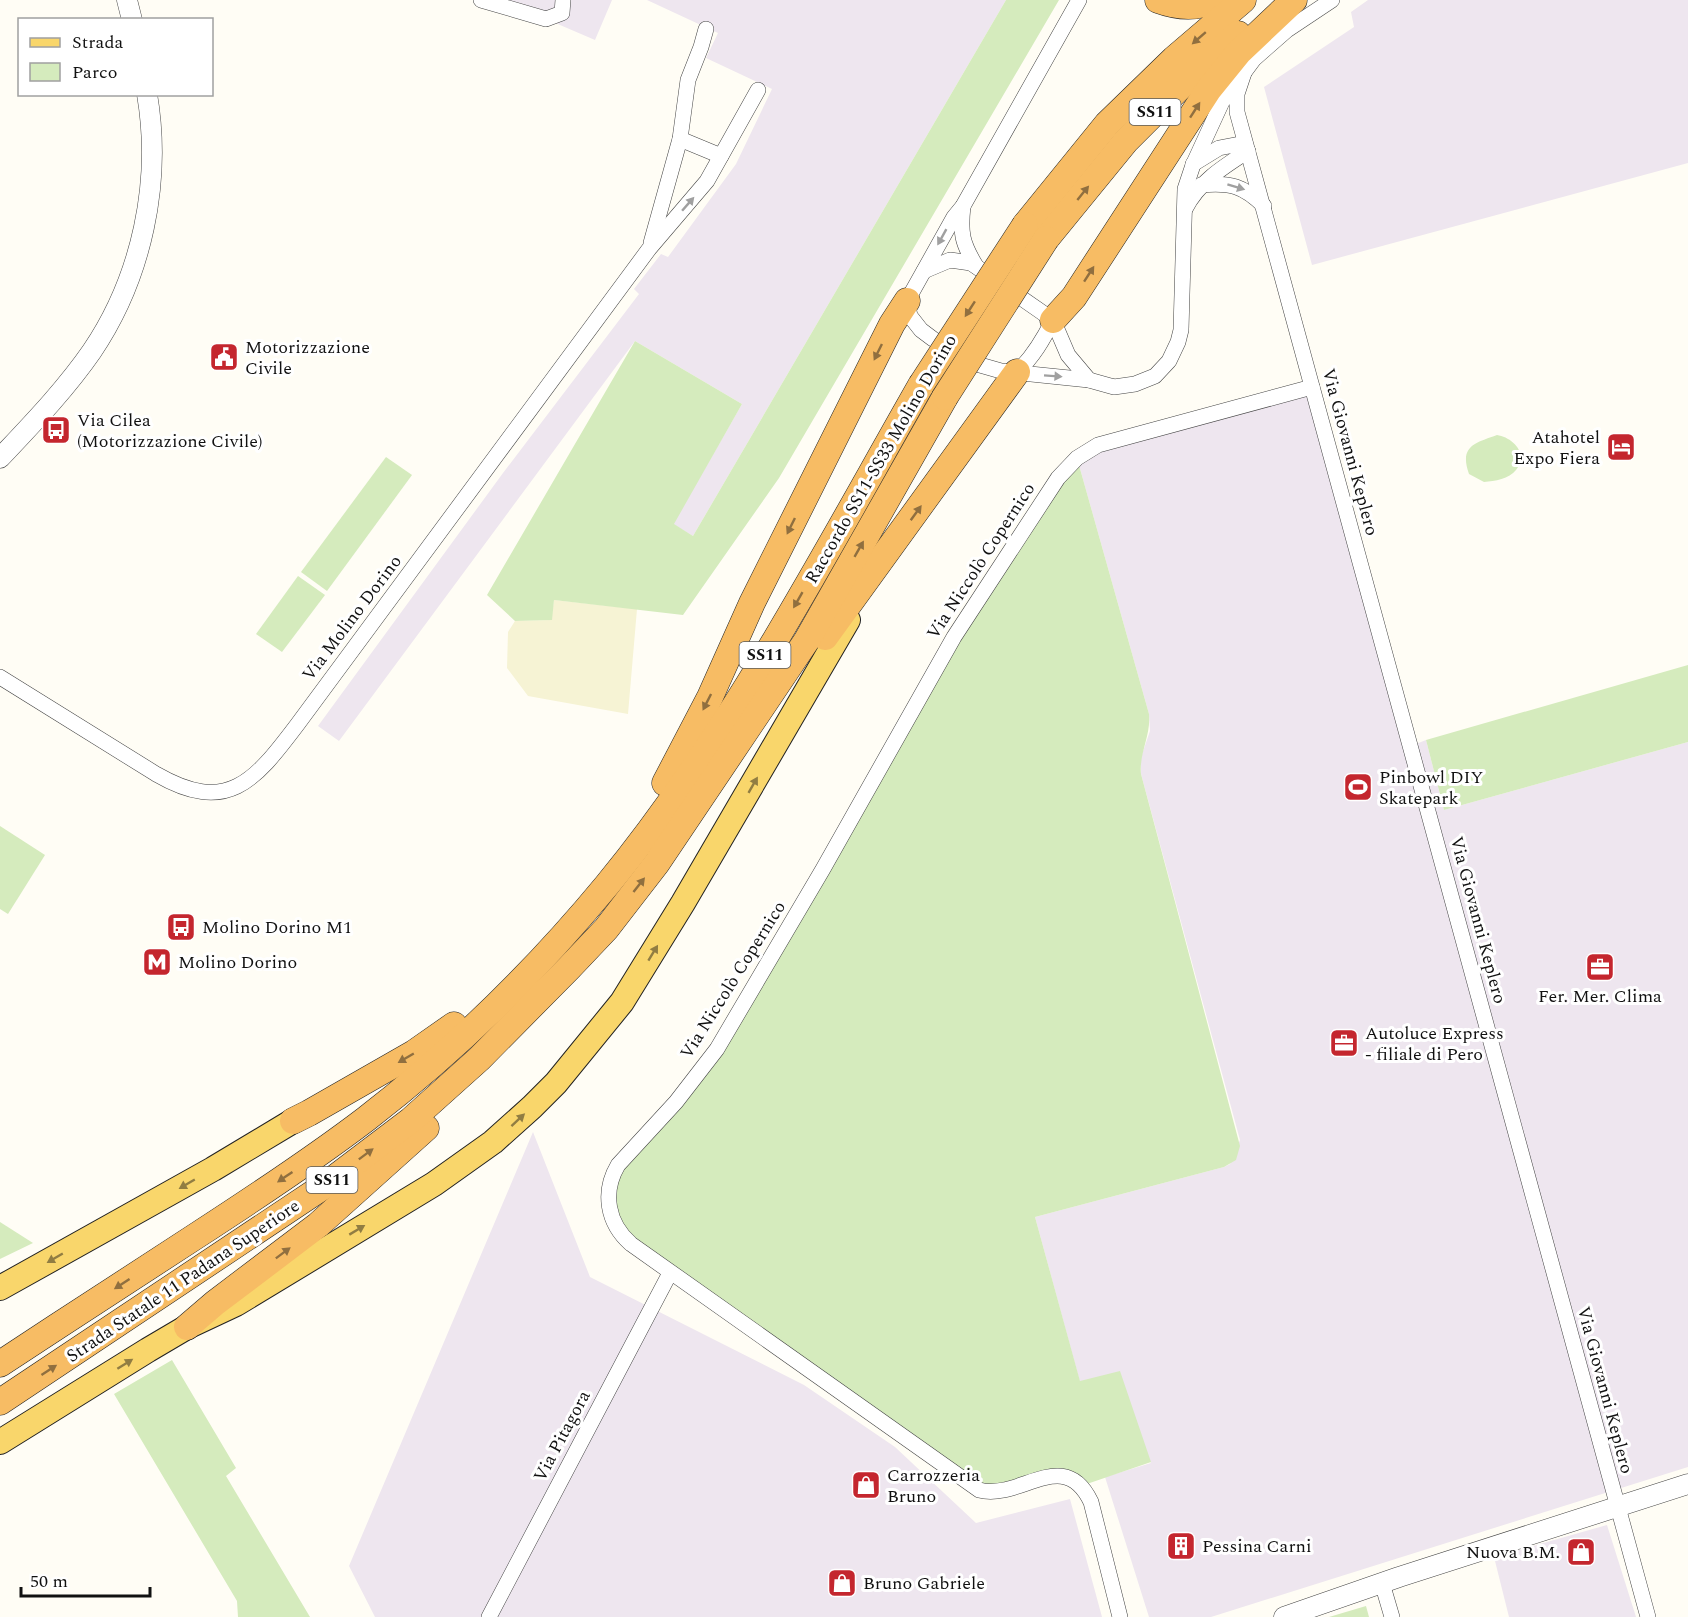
<svg xmlns="http://www.w3.org/2000/svg" width="1688" height="1617" viewBox="0 0 1688 1617" font-family="Spectral,serif">
<style>
.industrial{fill:#eee6ef}
.farmland{fill:#f6f3d4}
.green{fill:#d5ebbd}
.lines{fill:none;stroke-linecap:round;stroke-linejoin:round}
.minor-casing{stroke:#444;stroke-width:16}
.tertiary-casing{stroke:#444;stroke-width:21}
.primary-casing{stroke:#222;stroke-width:26}
.trunk-casing{stroke:#222;stroke-width:27}
.minor{stroke:#fff;stroke-width:15}
.tertiary{stroke:#fff;stroke-width:20}
.primary{stroke:#f9d66b;stroke-width:24}
.trunk{stroke:#f7bc64;stroke-width:26}
.trunk-bridge-casing{stroke:#222;stroke-width:27;stroke-linecap:butt}
.trunk-bridge{stroke:#f7bc64;stroke-width:26}
.oneway{fill:#906f3f}
.oneway2{fill:#a0a0a0}
.oneway3{fill:#917d42}
.labels{text-anchor:middle;dominant-baseline:central;stroke-width:6;stroke-linejoin:round;paint-order:stroke}
.shield{fill:#fff;stroke:#585858;stroke-width:1.5}
.shield-label{font-size:16px;font-weight:bold;fill:#111}
.poi-label{font-size:18px;fill:#111;stroke:#fff;text-anchor:start}
.street-label{font-size:18px;fill:#111;stroke:#fff}
</style>
<rect width="100%" height="100%" fill="#fffdf5"/>
<g class="industrial">
<path d="M481,0h131l-17,40 -49,-21z"/>
<path d="M647,0h359l-313,536 -20,-12 69,-120 -107,-63 -296,400 -21,-15 185,-253 136,-179 -5,-5 27,-35 7,3 68,-93 36,-75 -66,-31 12,-25z"/>
<path d="M1368,0h320v163l-376,102 -48,-178 90,-60 -3,-15z"/>
<path d="M1312,387l99,359 15,-6 18,70 244,-68v725l-477,150h-62l-44,-140 46,-14 -71,-81 -45,-165 189,-50 6,-3 10,-24 -99,-366v-17l9,-26 -1,-17 -72,-256z"/>
<path d="M533,1132l57,145 214,108 91,62 81,76 94,-24 32,118h-727l-26,-51z"/>
<path d="M1607,1525l29,92h-127l-15,-60z"/>
</g>
<path class="farmland" d="M554,600l83,9 -9,105 -100,-18 -21,-28 1,-36 7,-11 36,-1z"/>
<g class="green">
<path d="M1006,0h53l-280,478 -96,137 -129,-15 -2,20 -37,1 -28,-26 148,-254 107,63 -68,120 19,12z"/>
<path d="M1497,435c15,2 33,19 19,35 -7,9 -21,11 -32,12l-15,-8c-10,-28 6,-31 28,-39z"/>
<path d="M386,457l26,18 -85,116 -26,-19z"/>
<path d="M1077,458l72,256c2,22 -10,39 -8,60l99,372 -4,14 -12,7 -189,50 45,164 40,-10 31,91 -70,24 -5,-6 -90,12 -364,-255 -12,-54 90,-112 229,-392z"/>
<path d="M298,576l27,19 -43,57 -26,-18z"/>
<path d="M1688,665v77l-244,68 -18,-70z"/>
<path d="M0,826l45,29 -37,59 -8,-5z"/>
<path d="M0,1222l33,21 -33,16z"/>
<path d="M172,1360l64,108 -10,8 84,141h-72l-1,-16 -123,-207z"/>
<path d="M1366,1606l3,11h-40z"/>
</g>
<g class="lines">
<g class="minor-casing">
<g id="minor">
<path d="M481,0l65,19 16,-6 1,-13"/>
<path d="M1079,0l-116,206 -9,11 -47,84 3,15 11,14 12,9 47,26 21,6 88,9 25,7 21,-3 20,-8 14,-15 9,-19 3,-12 4,-141 8,-24 29,-63 32,-43 33,-29 45,-30"/>
<path d="M1244,73l-7,21v18l411,1505"/>
<path d="M680,139l41,17"/>
<path d="M1193,164l26,-16 26,-5"/>
<path d="M1201,185c29,-3 43,1 63,21"/>
<path d="M963,206c-3,27 -1,37 13,60"/>
<path d="M1185,209c14,-27 38,-42 63,-58"/>
<path d="M651,243l29,-104 8,-59 13,-33 5,-18"/>
<path d="M924,271l26,-11 21,3 82,57c-10,20 -20,37 -36,52"/>
<path d="M1053,320l15,35 21,25"/>
<path d="M0,677l156,97c71,41 98,8 141,-49l352,-476 58,-68 51,-91"/>
<path d="M1382,1583l10,34"/>
<path d="M489,1617l181,-344"/>
<path d="M1120,1617l-29,-115c-27,-57 -71,-1 -112,-12l-348,-246c-24,-21 -29,-52 -13,-79l58,-63 41,-53 106,-180 131,-232 104,-159 19,-20 21,-13 214,-58"/>
</g>
</g>
<g class="tertiary-casing">
<g id="tertiary">
<path d="M127,0l5,20"/>
<path d="M0,458c32,-34 65,-68 92,-107 50,-74 70,-169 55,-257"/>
<path d="M1284,1617l115,-40 289,-93"/>
</g>
</g>
<g class="primary-casing">
<g id="primary">
<path d="M0,1288l213,-119 80,-48"/>
<path d="M0,1442l148,-92 39,-23 49,-23 198,-120 59,-42 39,-35 24,-24 66,-81 61,-99 165,-283"/>
</g>
</g>
<g class="trunk-casing">
<g id="trunk">
<path d="M1158,0c19,7 38,9 56,0"/>
<path d="M1025,225l82,-101 67,-65 69,-59"/>
<path d="M1046,239l80,-98 69,-69 43,-38"/>
<path d="M1053,320l21,-23 135,-208 30,-37 55,-52"/>
<path d="M825,637l192,-265"/>
<path d="M665,783l45,-86 42,-94 140,-279 15,-23"/>
<path d="M293,1121l16,-8 105,-60 40,-28"/>
<path d="M187,1327l28,-24 103,-78 108,-97"/>
<path d="M0,1364c65,-43 130,-85 196,-128 57,-37 115,-75 170,-117 88,-68 170,-148 241,-234 123,-149 218,-332 314,-500"/>
<path d="M0,1402l324,-216 87,-66 68,-61 90,-91 37,-39 51,-66 150,-223 138,-243"/>
</g>
</g>
<use href="#minor" class="minor"/>
<use href="#tertiary" class="tertiary"/>
<use href="#primary" class="primary"/>
<use href="#trunk" class="trunk"/>
<g class="trunk-bridge-casing">
<g id="trunk-bridge">
<path d="M921,385l104,-160"/>
<path d="M945,397l101,-158"/>
</g>
</g>
<use href="#trunk-bridge" class="trunk-bridge"/>
</g>
<defs><path id="oneway-solid" d="M-6-.8H1V-3.2L6.5 0L1 3.2V.8H-6Z" transform="scale(1.5)"/></defs>
<g class="oneway">
<use href="#oneway-solid" transform="translate(1199 38) rotate(139)"/>
<use href="#oneway-solid" transform="translate(1195 110) rotate(-57)"/>
<use href="#oneway-solid" transform="translate(1083 193) rotate(-51)"/>
<use href="#oneway-solid" transform="translate(1089 274) rotate(-57)"/>
<use href="#oneway-solid" transform="translate(970 309) rotate(123)"/>
<use href="#oneway-solid" transform="translate(878 352) rotate(116)"/>
<use href="#oneway-solid" transform="translate(916 513) rotate(-54)"/>
<use href="#oneway-solid" transform="translate(791 526) rotate(116)"/>
<use href="#oneway-solid" transform="translate(859 549) rotate(-60)"/>
<use href="#oneway-solid" transform="translate(798 600) rotate(120)"/>
<use href="#oneway-solid" transform="translate(707 702) rotate(117)"/>
<use href="#oneway-solid" transform="translate(639 885) rotate(-52)"/>
<use href="#oneway-solid" transform="translate(406 1058) rotate(150)"/>
<use href="#oneway-solid" transform="translate(366 1154) rotate(-37)"/>
<use href="#oneway-solid" transform="translate(285 1177) rotate(146)"/>
<use href="#oneway-solid" transform="translate(283 1253) rotate(-37)"/>
<use href="#oneway-solid" transform="translate(122 1284) rotate(147)"/>
<use href="#oneway-solid" transform="translate(49 1370) rotate(-33)"/>
</g>
<g class="oneway2">
<use href="#oneway-solid" transform="translate(1236 187) rotate(17)"/>
<use href="#oneway-solid" transform="translate(688 204) rotate(-49)"/>
<use href="#oneway-solid" transform="translate(942 237) rotate(119)"/>
<use href="#oneway-solid" transform="translate(1053 376) rotate(4)"/>
</g>
<g class="oneway3">
<use href="#oneway-solid" transform="translate(753 785) rotate(-60)"/>
<use href="#oneway-solid" transform="translate(653 953) rotate(-59)"/>
<use href="#oneway-solid" transform="translate(518 1120) rotate(-43)"/>
<use href="#oneway-solid" transform="translate(187 1184) rotate(150)"/>
<use href="#oneway-solid" transform="translate(357 1230) rotate(-31)"/>
<use href="#oneway-solid" transform="translate(55 1258) rotate(150)"/>
<use href="#oneway-solid" transform="translate(125 1364) rotate(-32)"/>
</g>
<defs>
<g id="civic-square" transform="scale(1.5)"><rect x="-9" y="-9" width="18" height="18" rx="4" fill="#c4262e" stroke="#fff"/><path d="M-.6-6.5H3V-4.5H.6V-3L4-1V1h2V6H-6V1h2V-1L-.6-3ZM-1.2 2.5V6h2.4V2.5Z" fill="#fff"/></g>
<g id="bus-square" transform="scale(1.5)"><rect x="-9" y="-9" width="18" height="18" rx="4" fill="#c4262e" stroke="#fff"/><path d="M-5-6H5V4H4V6H2V4H-2V6H-4V4H-5ZM-3.5-4V0h7V-4ZM-3.5 1.2v1.5H-2V1.2ZM2 1.2v1.5H3.5V1.2Z" fill="#fff"/></g>
<g id="hotel-square" transform="scale(1.5)"><rect x="-9" y="-9" width="18" height="18" rx="4" fill="#c4262e" stroke="#fff"/><path d="M-6-4.5h1.5V1H6V5H4.5V3h-9V5H-6ZM-4 0a1.8 1.8 0 1 1 3.6 0ZM.5 0V-2.5h3Q6-2.5 6 0Z" fill="#fff"/></g>
<g id="stadium-square" transform="scale(1.5)"><rect x="-9" y="-9" width="18" height="18" rx="4" fill="#c4262e" stroke="#fff"/><path d="M0-5a6.5 5 0 1 0 0 10a6.5 5 0 1 0 0-10ZM-3.5-1.8h7v3.6h-7Z" fill="#fff"/></g>
<g id="metro-square" transform="scale(1.5)"><rect x="-9" y="-9" width="18" height="18" rx="4" fill="#c4262e" stroke="#fff"/><path d="M-5.5 5V-5H-3L0 0L3-5H5.5V5H3V-.5L0 4L-3-.5V5Z" fill="#fff"/></g>
<g id="office-square" transform="scale(1.5)"><rect x="-9" y="-9" width="18" height="18" rx="4" fill="#c4262e" stroke="#fff"/><path d="M-6-3h4V-5.5h4V-3h4V5H-6ZM-1-4.5V-3h2v-1.5ZM-6 0V1H6V0Z" fill="#fff"/></g>
<g id="shop-square" transform="scale(1.5)"><rect x="-9" y="-9" width="18" height="18" rx="4" fill="#c4262e" stroke="#fff"/><path d="M-5-2.5h2.3a2.7 3.5 0 0 1 5.4 0H5L5.5 6h-11ZM-1.5-2.5h3a1.5 2.3 0 0 0-3 0Z" fill="#fff"/></g>
<g id="building-square" transform="scale(1.5)"><rect x="-9" y="-9" width="18" height="18" rx="4" fill="#c4262e" stroke="#fff"/><path d="M-4-6H4V6H1V3H-1V6H-4ZM-2.5-4.3h1.7v1.8h-1.7ZM.8-4.3h1.7v1.8H.8ZM-2.5-1h1.7V.8h-1.7ZM.8-1h1.7V.8H.8Z" fill="#fff"/></g>
</defs>
<g fill-rule="evenodd">
<use href="#civic-square" x="224" y="357"/>
<use href="#bus-square" x="56" y="430"/>
<use href="#hotel-square" x="1621" y="447"/>
<use href="#stadium-square" x="1358" y="787"/>
<use href="#bus-square" x="181" y="927"/>
<use href="#metro-square" x="157" y="962"/>
<use href="#office-square" x="1600" y="967"/>
<use href="#office-square" x="1344" y="1043"/>
<use href="#shop-square" x="866" y="1485"/>
<use href="#building-square" x="1181" y="1546"/>
<use href="#shop-square" x="1581" y="1552"/>
<use href="#shop-square" x="842" y="1583"/>
</g>
<g class="labels">
<g class="shield">
<rect x="1129.5" y="99" width="51" height="26" rx="4.5"/>
<rect x="739.5" y="642" width="51" height="26" rx="4.5"/>
<rect x="306.5" y="1167" width="51" height="26" rx="4.5"/>
</g>
<g class="shield-label">
<text x="1155" y="112">SS11</text>
<text x="765" y="655">SS11</text>
<text x="332" y="1180">SS11</text>
</g>
<g class="poi-label">
<text x="245" y="347">Motorizzazione<tspan x="245" dy="21">Civile</tspan></text>
<text x="77" y="420">Via Cilea<tspan x="77" dy="21">(Motorizzazione Civile)</tspan></text>
<text x="1600" y="437" text-anchor="end">Atahotel<tspan x="1600" dy="21">Expo Fiera</tspan></text>
<text x="1379" y="777">Pinbowl DIY<tspan x="1379" dy="21">Skatepark</tspan></text>
<text x="202" y="927">Molino Dorino M1</text>
<text x="178" y="962">Molino Dorino</text>
<text x="1600" y="996" text-anchor="middle">Fer. Mer. Clima</text>
<text x="1365" y="1033">Autoluce Express<tspan x="1365" dy="21">- filiale di Pero</tspan></text>
<text x="887" y="1475">Carrozzeria<tspan x="887" dy="21">Bruno</tspan></text>
<text x="1202" y="1546">Pessina Carni</text>
<text x="1560" y="1552" text-anchor="end">Nuova B.M.</text>
<text x="863" y="1583">Bruno Gabriele</text>
</g>
<g class="street-label">
<text transform="translate(1350 452) rotate(75)">Via Giovanni Keplero</text>
<text transform="translate(881 459) rotate(-60)">Raccordo SS11-SS33 Molino Dorino</text>
<text transform="translate(981 561) rotate(-57)">Via Niccolò Copernico</text>
<text transform="translate(352 618) rotate(-53)">Via Molino Dorino</text>
<text transform="translate(1478 920) rotate(75)">Via Giovanni Keplero</text>
<text transform="translate(733 980) rotate(-58)">Via Niccolò Copernico</text>
<text transform="translate(183 1281) rotate(-34)">Strada Statale 11 Padana Superiore</text>
<text transform="translate(1605 1390) rotate(75)">Via Giovanni Keplero</text>
<text transform="translate(562 1436) rotate(-62)">Via Pitagora</text>
</g>
</g>
<rect x="18" y="18" width="195" height="78" fill="#ffffff" stroke="#a0a0a0" stroke-width="1.5"/>
<rect x="30" y="38" width="30" height="9" fill="#f9d66b" stroke="#a0a0a0" stroke-width="1.5"/>
<text x="72" y="48" font-size="18" fill="#111111">Strada</text>
<rect x="30" y="63" width="30" height="18" fill="#d5ebbd" stroke="#a0a0a0" stroke-width="1.5"/>
<text x="72" y="78" font-size="18" fill="#111111">Parco</text>
<path d="M21 1587v9h129v-9" fill="none" stroke="#111111" stroke-width="3"/>
<text x="30" y="1587" font-size="18" fill="#111111" stroke="#ffffff" stroke-width="4.5" paint-order="stroke">50 m</text>
</svg>
